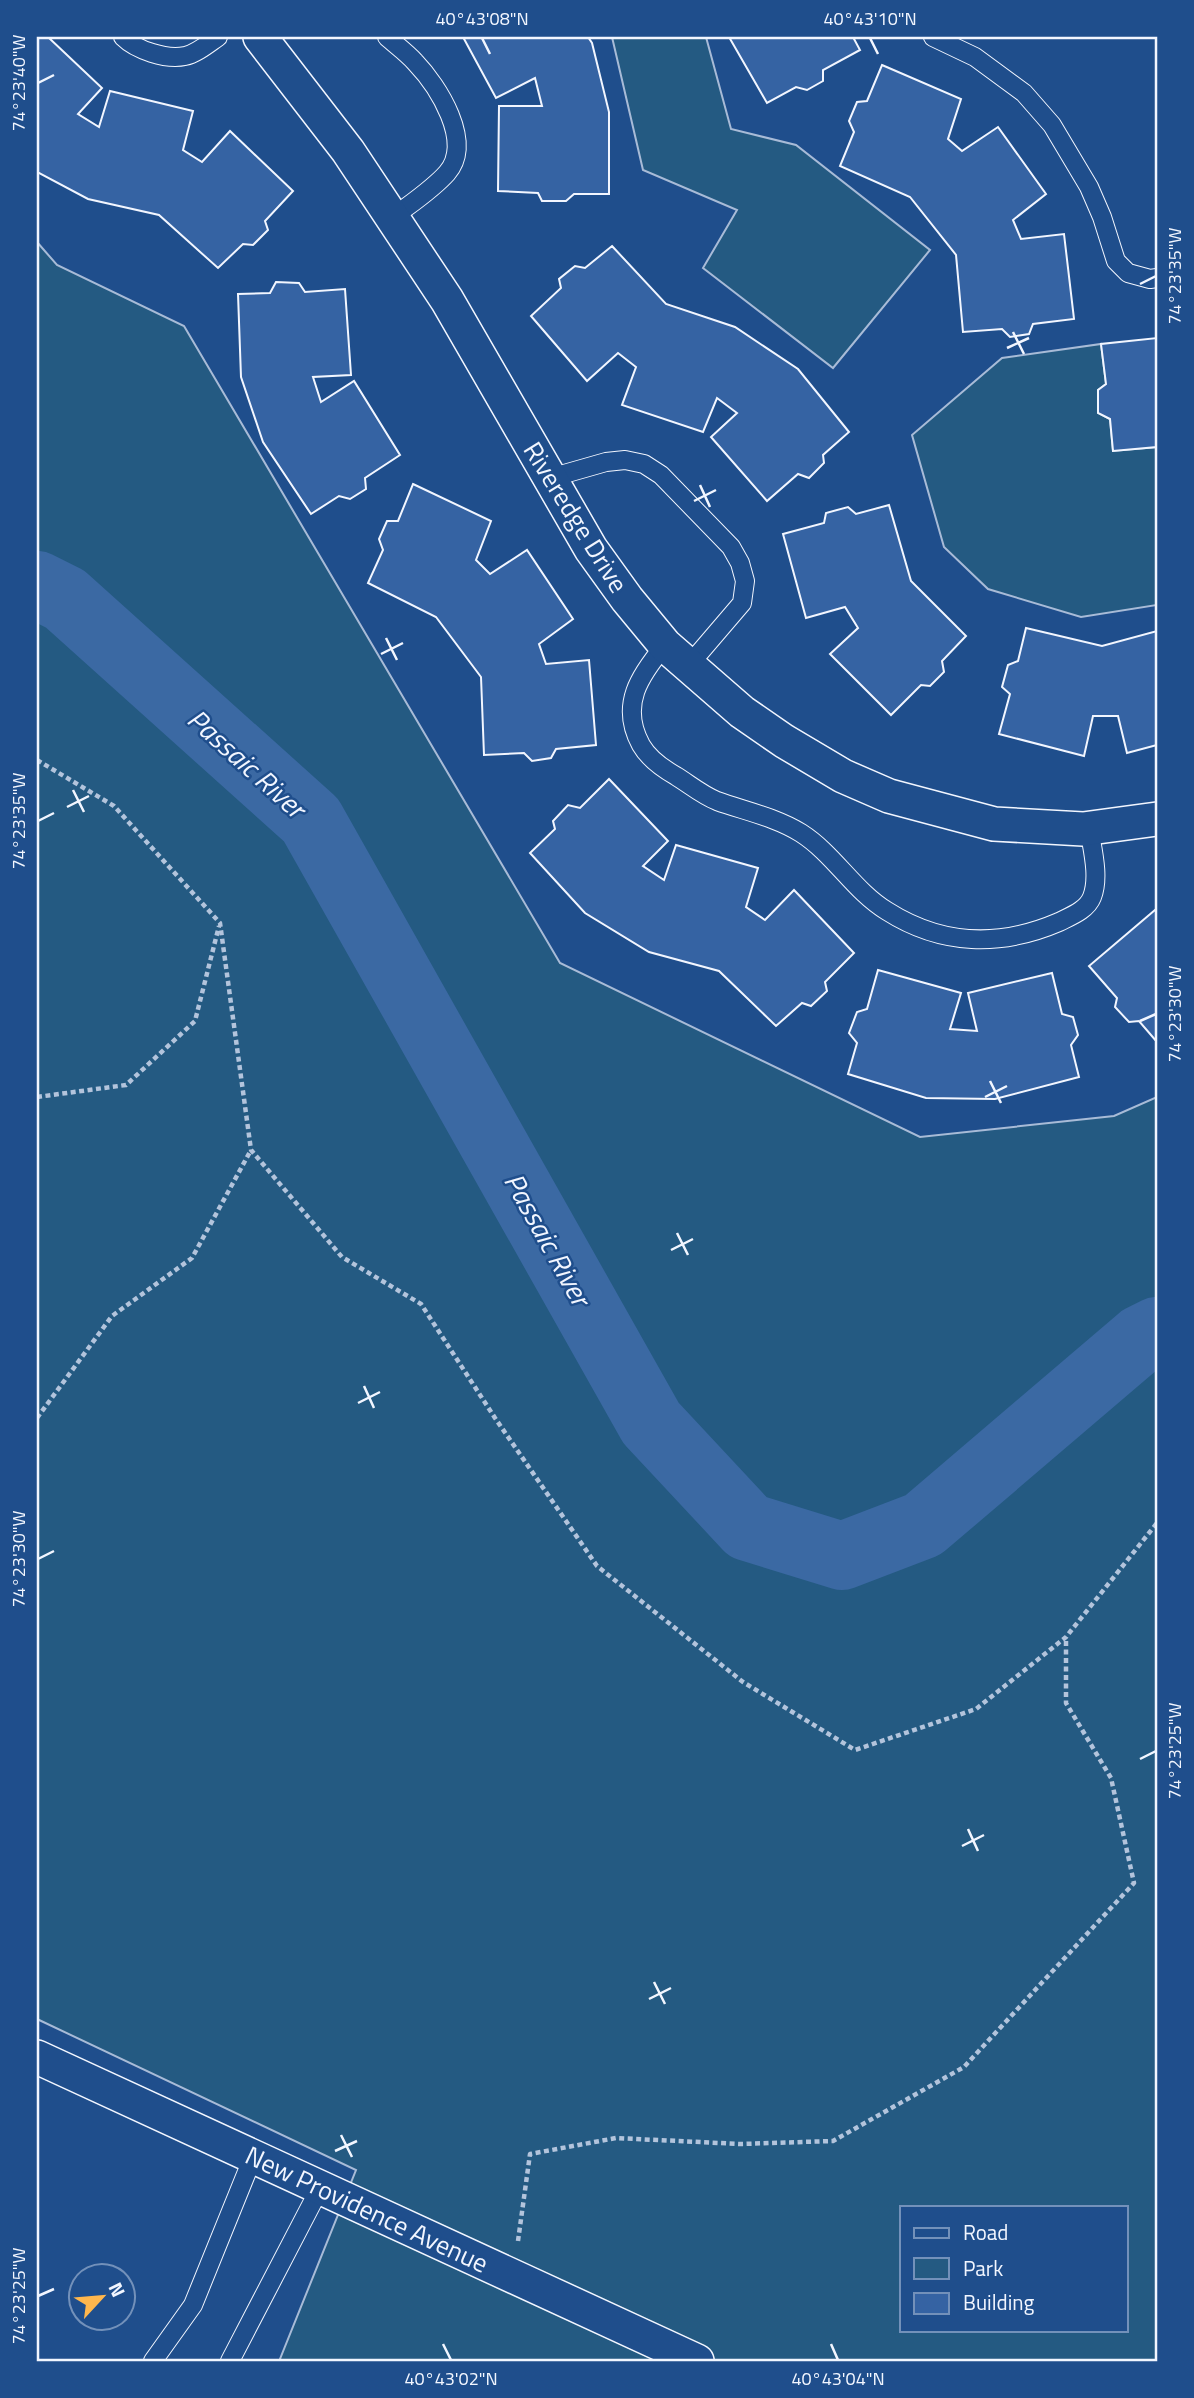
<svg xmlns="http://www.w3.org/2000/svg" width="1194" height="2398" viewBox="0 0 1194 2398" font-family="'Titillium Web',sans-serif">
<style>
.green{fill:#245a82;stroke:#a8bbd7;stroke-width:2;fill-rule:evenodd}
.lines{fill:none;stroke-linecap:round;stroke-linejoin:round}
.river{stroke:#3b69a3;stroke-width:68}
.building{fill:#3563a3;stroke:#f2f6ff;stroke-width:2}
.lane-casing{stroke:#f2f6ff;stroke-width:20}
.street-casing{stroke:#f2f6ff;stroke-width:36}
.path{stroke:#b3c4dc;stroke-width:4.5;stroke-dasharray:5 3.5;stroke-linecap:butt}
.lane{stroke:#1f4e8c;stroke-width:18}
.street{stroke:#1f4e8c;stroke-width:33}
.ticks{fill:none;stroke:#f2f6ff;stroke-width:2.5}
.labels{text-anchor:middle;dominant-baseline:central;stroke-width:5;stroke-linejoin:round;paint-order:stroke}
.street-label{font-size:26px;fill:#f2f6ff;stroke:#1f4e8c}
.water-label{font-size:28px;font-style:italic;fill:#f2f6ff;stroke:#1f4e8c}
.neatline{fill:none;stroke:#f2f6ff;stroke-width:2.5}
.ticks-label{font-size:18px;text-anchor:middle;fill:#f2f6ff}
</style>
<rect width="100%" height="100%" fill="#1f4e8c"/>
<g class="green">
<path d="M612,37h94l25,92 65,16 134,105 -97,118 -130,-100 34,-58 -94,-40z"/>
<path d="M37,242l20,23 127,61 376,637 360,174 194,-21 43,-19v1264h-875l-2,-2 76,-189 -319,-151zM902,2207h224v123h-224z"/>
<path d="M1101,344l5,40 -8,6v23l12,6 3,32 44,-4v158l-76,12 -93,-28 -44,-42 -32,-112 90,-77z"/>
</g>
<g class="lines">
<path class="river" d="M37,585l28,14 246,221 340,603 97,104 94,29 81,-31 218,-186 16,-8"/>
</g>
<g class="building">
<path d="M37,37h11l54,51 -24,26 21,13 11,-36 83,20 -10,39 19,12 28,-31 63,60 -28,30 3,9 -15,15 -10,-1 -25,24 -59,-53 -71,-16 -51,-27z"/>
<path d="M463,37h125l4,6 17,69v82h-35l-8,7h-24l-4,-8 -40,-2 1,-85h43l-7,-28 -39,20z"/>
<path d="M729,37h124l7,13 -37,20v11l-16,9 -11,-3 -29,16z"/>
<path d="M882,65l79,34 -13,40 14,12 36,-24 48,67 -33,26 8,19 43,-5 10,85 -41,5 -4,10 -19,3 -8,-8 -39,3 -7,-77 -46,-58 -70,-31 14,-34 -5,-11 8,-19 10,-1z"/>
<path d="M612,246l54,58 69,23 63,42 51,63 -26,23 1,8 -15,15 -11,-4 -31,27 -56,-64 26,-24 -20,-15 -14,34 -81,-27 14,-38 -18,-14 -31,28 -56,-65 30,-28 -2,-9 16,-13 10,2z"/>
<path d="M276,282l23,1 6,9 40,-3 6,86 -38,2 8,25 33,-21 46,74 -35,23 1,11 -16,10 -11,-3 -28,18 -48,-72 -22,-65 -3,-83 32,-1z"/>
<path d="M1157,338v109l-44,4 -3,-32 -12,-6v-23l8,-6 -5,-40z"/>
<path d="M413,484l78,37 -15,39 14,14 37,-24 46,69 -34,25 7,20 43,-4 7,85 -40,4 -5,9 -19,3 -8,-8 -40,2 -3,-78 -45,-60 -68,-34 15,-33 -4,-11 8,-18h11z"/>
<path d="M889,505l22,76 55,55 -24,25 2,11 -14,14 -9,-1 -30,30 -61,-61 28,-26 -13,-21 -39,11 -23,-84 41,-11 2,-10 22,-6 8,7z"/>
<path d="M1026,628l76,18 55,-15v114l-30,8 -9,-37h-25l-9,40 -85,-22 11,-40 -8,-7 6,-22 10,-4z"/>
<path d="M609,779l59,62 -25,25 21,14 12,-35 82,23 -12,39 19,13 29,-30 60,63 -29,29 2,9 -16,15 -9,-3 -26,23 -57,-55 -70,-19 -64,-39 -55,-60 25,-24 -2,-8 15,-16 12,3z"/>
<path d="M1155,910l2,3v129l-18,-21 -10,1 -14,-15 2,-9 -28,-32z"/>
<path d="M878,970l83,23 -11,36 27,2 -9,-38 84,-20 10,41 11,3 5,18 -7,10 8,32 -84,22 -69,-1 -78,-24 9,-31 -8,-10 8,-21 10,-3z"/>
</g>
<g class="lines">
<g class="lane-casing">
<g id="lane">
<path d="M123,37c13,13 43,23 62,19 11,-2 24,-13 33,-19"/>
<path d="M387,37c9,8 20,16 28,25 23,24 59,80 32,111 -15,17 -37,31 -55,45"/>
<path d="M933,37l42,20 49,36 28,32 37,62 13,30 14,44 12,12 22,6 7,-1"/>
<path d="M550,478l56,-16 19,-2 19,4 17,11 70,72 9,16 5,18 -3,22 -53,62"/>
<path d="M665,645c-25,30 -46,60 -24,100 8,14 21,23 35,31 13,8 26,19 41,25 28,10 58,16 84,32 33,21 53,58 86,78 55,35 114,36 172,11 12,-6 28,-12 33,-25 8,-20 0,-49 -3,-69"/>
<path d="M153,2361l40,-56 60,-148"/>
<path d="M230,2361l90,-173"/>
</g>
</g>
<g class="street-casing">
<g id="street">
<path d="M260,37l88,114 99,149 144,249 36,50 38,46 77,67 42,29 59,35 46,20 105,28 89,5 74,-10"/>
<path d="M37,2057l660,304"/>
</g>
</g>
<g class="path">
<path d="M37,760l77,46 106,117 31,227 91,107 79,47 74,114 102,148 146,116 112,68 121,-41 90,-72 91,-114"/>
<path d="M37,1097l89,-12 69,-64 24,-95"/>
<path d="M37,1418l75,-102 80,-58 59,-108"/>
<path d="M518,2241l12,-87 86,-16 124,6 93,-3 131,-74 170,-184 -23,-105 -45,-75v-66"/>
</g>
<use href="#lane" class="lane"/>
<use href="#street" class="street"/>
</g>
<path class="ticks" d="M482,38l8,16M870,38l8,16M38,83l16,-8M1140,284l16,-8M1013,332l11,22M1007,348l22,-10M700,485l10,22M694,501l22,-11M386,638l11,22M381,654l22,-11M73,790l11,22M67,807l22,-11M38,821l16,-8M1140,1021l16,-7M990,1081l11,22M985,1097l22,-11M677,1233l11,22M671,1250l22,-11M364,1386l10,22M358,1403l22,-11M38,1559l16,-8M1140,1759l16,-8M968,1829l10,22M962,1846l22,-11M654,1982l11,22M649,1999l22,-11M341,2135l11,22M335,2151l22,-10M38,2296l16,-7M443,2344l8,16M831,2344l7,16"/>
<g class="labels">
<g class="street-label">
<text transform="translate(576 517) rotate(58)">Riveredge Drive</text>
<text transform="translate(367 2209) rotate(25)">New Providence Avenue</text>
</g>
<g class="water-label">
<text transform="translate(247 763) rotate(42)">Passaic River</text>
<text transform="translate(548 1239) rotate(61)">Passaic River</text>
</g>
</g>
<rect width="1194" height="2398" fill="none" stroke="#1f4e8c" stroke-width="77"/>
<rect x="900" y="2206" width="228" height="126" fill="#1f4e8c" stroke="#7391ba" stroke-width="2"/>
<rect x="914" y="2228" width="35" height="10" fill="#1f4e8c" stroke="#7391ba" stroke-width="2"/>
<text x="963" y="2240" font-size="21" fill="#f2f6ff">Road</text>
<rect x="914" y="2258" width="35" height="21" fill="#245a82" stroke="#7391ba" stroke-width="2"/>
<text x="963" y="2276" font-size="21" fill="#f2f6ff">Park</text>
<rect x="914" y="2293" width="35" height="21" fill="#3563a3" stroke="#7391ba" stroke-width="2"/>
<text x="963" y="2310" font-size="21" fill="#f2f6ff">Building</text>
<g transform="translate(102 2297) rotate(64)"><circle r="33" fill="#1f4e8c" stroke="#7391ba" stroke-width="2"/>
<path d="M0-5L12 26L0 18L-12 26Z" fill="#ffb74d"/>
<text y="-10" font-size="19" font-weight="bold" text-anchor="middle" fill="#f2f6ff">N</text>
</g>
<rect x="38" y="38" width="1118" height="2322" class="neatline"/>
<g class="ticks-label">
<text x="482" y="25">40°43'08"N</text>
<text x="870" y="25">40°43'10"N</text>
<text transform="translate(19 83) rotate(-90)" y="6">74°23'40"W</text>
<text transform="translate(1175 276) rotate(-90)" y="6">74°23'35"W</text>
<text transform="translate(19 821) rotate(-90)" y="6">74°23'35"W</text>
<text transform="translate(1175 1014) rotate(-90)" y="6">74°23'30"W</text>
<text transform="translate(19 1559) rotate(-90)" y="6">74°23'30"W</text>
<text transform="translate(1175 1751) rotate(-90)" y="6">74°23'25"W</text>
<text transform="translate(19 2296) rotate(-90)" y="6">74°23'25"W</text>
<text x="451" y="2385">40°43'02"N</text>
<text x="838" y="2385">40°43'04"N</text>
</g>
</svg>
